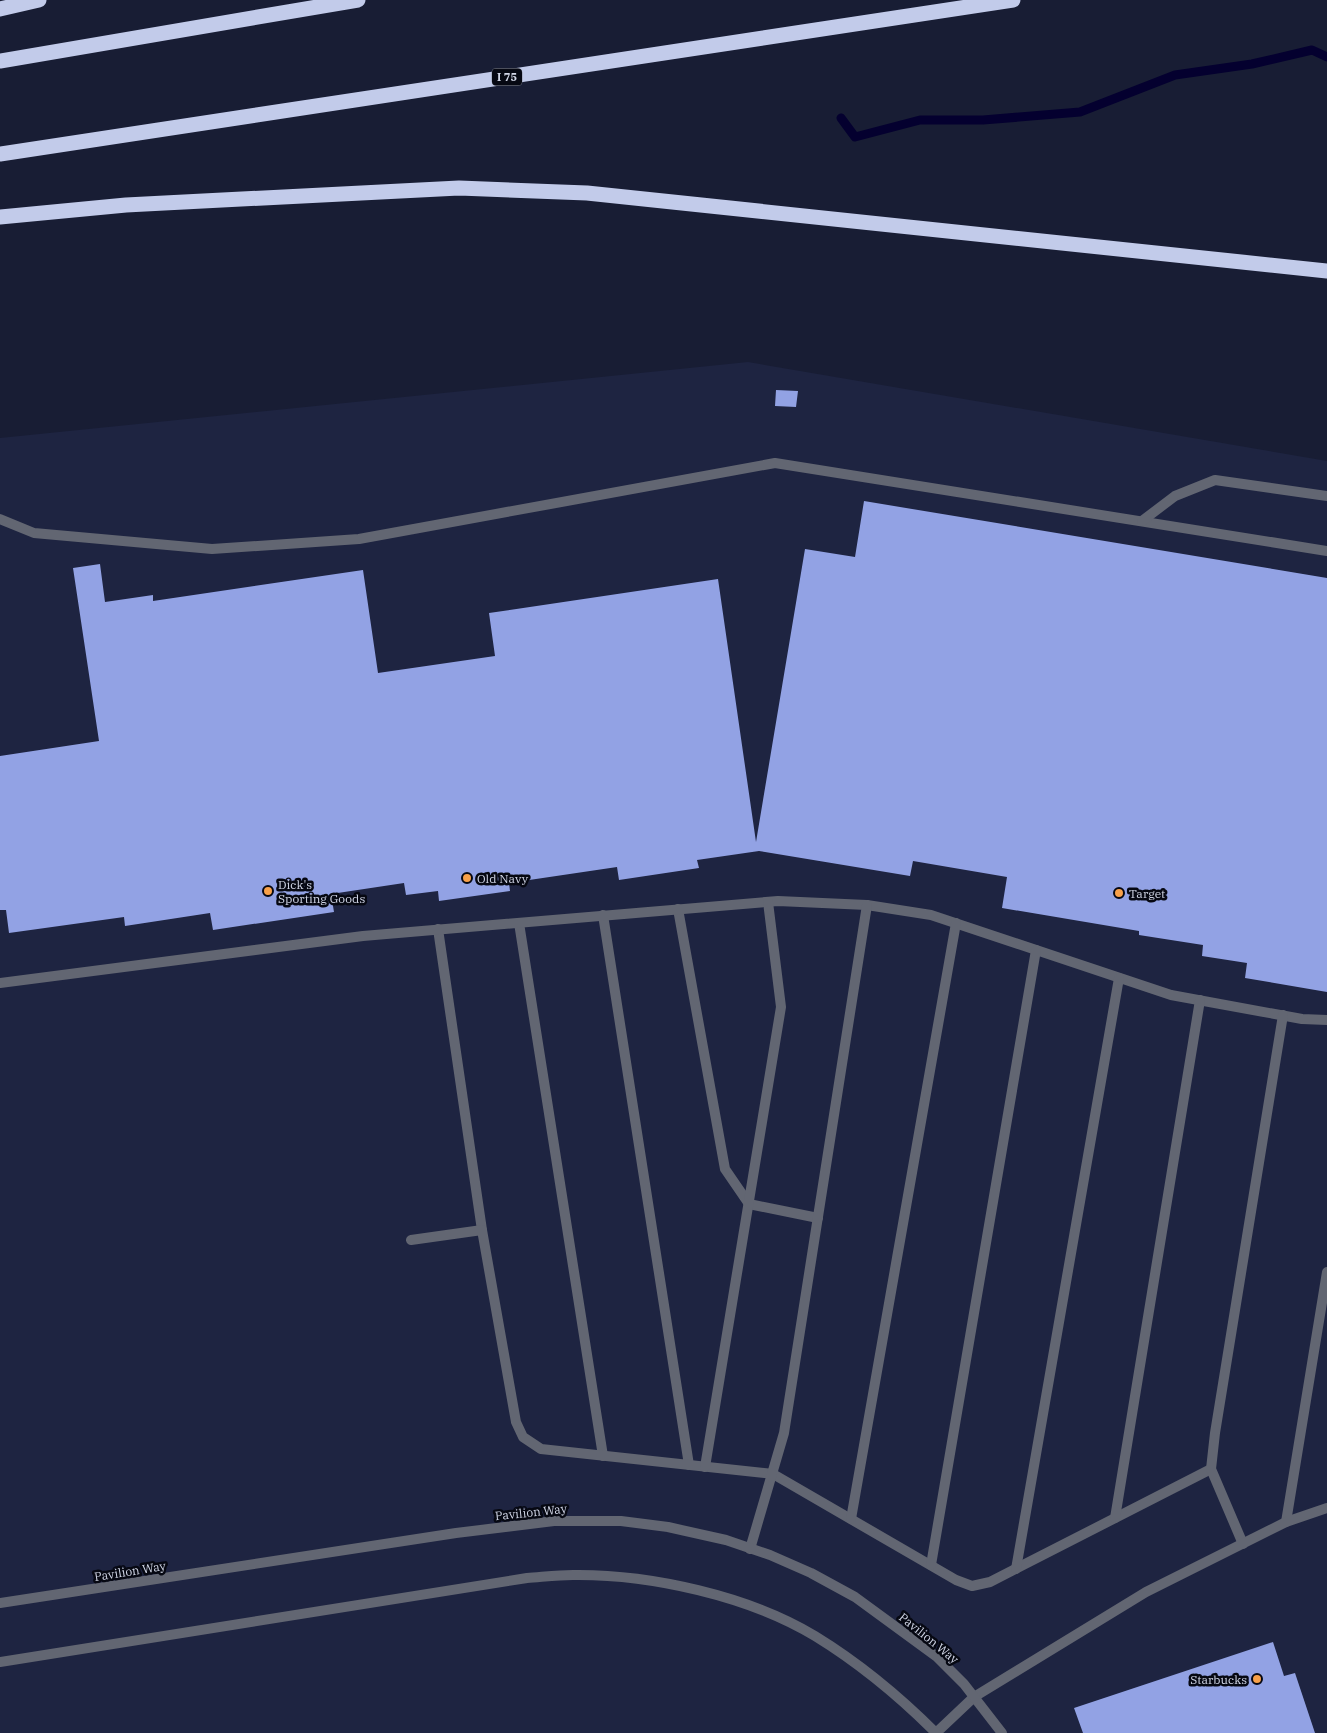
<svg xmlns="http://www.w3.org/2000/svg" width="1327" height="1733" viewBox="0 0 1327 1733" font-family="'IBM Plex Serif',serif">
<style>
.built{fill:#1e2441}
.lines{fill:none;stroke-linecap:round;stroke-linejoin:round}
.stream{stroke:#04002f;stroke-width:9}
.building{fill:#92a2e4}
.service{stroke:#626672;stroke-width:10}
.minor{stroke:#626672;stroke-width:10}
.motorway{stroke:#c2cbea;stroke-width:15}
.poi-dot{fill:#f8a14a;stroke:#060812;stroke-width:2}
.labels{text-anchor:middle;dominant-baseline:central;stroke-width:5;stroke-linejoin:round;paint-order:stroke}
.shield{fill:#060812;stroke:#9498a6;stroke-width:1}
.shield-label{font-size:11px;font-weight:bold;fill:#d1d6e6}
.poi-label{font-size:12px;fill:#d1d6e6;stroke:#060812;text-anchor:start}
.street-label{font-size:12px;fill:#d1d6e6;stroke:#060812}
</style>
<rect width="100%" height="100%" fill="#181d34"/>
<path class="built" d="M748,362l579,99v1272h-1327v-1295z"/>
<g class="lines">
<path class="stream" d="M841,118l14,19 65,-17h63l97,-8 95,-37 77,-11 60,-14 15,7"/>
</g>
<g class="building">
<path d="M776,390l22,1 -2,16 -21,-1z"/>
<path d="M864,501l463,77v414l-82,-14 2,-15 -45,-7 1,-11 -64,-10v-4l-137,-23 5,-31 -94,-16 -3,15 -151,-25 -62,9 2,8 -80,12 -2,-13 -108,16 1,8 -71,10 -1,-10 -32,4 -2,-12 -73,11 3,18 -121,18 -3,-17 -85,13 -1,-9 -115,16 -3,-23h-6v-154l99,-15 -26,-173 27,-4 5,38 48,-7v6l210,-31 15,103 117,-17 -6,-43 229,-34 38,263 49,-293 50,8z"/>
<path d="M1273,1642l11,34 11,-3 20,60h-232l-9,-25z"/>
</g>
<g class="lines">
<g class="service">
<path d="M0,519l34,14 178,16 147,-10 416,-76 552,88"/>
<path d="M1142,521l33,-25 40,-16 112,16"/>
<path d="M678,909l47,260 24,35 69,14"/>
<path d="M603,915l86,550"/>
<path d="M519,923l84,533"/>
<path d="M438,929l44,301"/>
<path d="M0,983l363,-47 415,-35 89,4 64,10 240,80 131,24 25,1"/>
<path d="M411,1240l71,-10 34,192 7,15 18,12 232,25 183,106 16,6 18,-4 221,-113"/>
<path d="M705,1467l76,-460 -13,-105"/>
<path d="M1115,1518l85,-518"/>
<path d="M851,1519l105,-596"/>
<path d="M1286,1522l41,-250"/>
<path d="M1243,1544l-32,-75 4,-36 68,-418"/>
<path d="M750,1549l34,-116 83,-528"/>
<path d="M931,1565l105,-615"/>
<path d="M1016,1569l103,-591"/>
<path d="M936,1733l38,-36 172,-105 140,-70 41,-14"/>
</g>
<g class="minor">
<path d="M0,1603l456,-70 98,-12h67l47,6 58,13 44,15 41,18 44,24 82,60 27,27 38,49"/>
<path d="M0,1662l527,-84c15,-1 31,-3 46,-3 77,-1 176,21 242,61 44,27 85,61 121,97"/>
</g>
<g class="motorway">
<path d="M0,9l39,-9"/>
<path d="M0,61l358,-61"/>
<path d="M0,154l1013,-154"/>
<path d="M0,217l126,-12 333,-17 128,5 740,78"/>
</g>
</g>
<g class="poi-dot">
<circle cx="467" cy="878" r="5"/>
<circle cx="268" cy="891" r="5"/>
<circle cx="1119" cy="893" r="5"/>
<circle cx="1257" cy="1679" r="5"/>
</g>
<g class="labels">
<rect class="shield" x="492" y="68.5" width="30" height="17" rx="4"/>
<g class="shield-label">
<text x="507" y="77">I 75</text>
</g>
<g class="poi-label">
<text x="477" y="878">Old Navy</text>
<text x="278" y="884">Dick's<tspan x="278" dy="14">Sporting Goods</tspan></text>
<text x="1129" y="893">Target</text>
<text x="1247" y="1679" text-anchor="end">Starbucks</text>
</g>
<g class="street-label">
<text transform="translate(531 1512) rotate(-6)">Pavilion Way</text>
<text transform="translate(130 1571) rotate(-9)">Pavilion Way</text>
<text transform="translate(929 1638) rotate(39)">Pavilion Way</text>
</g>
</g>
</svg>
